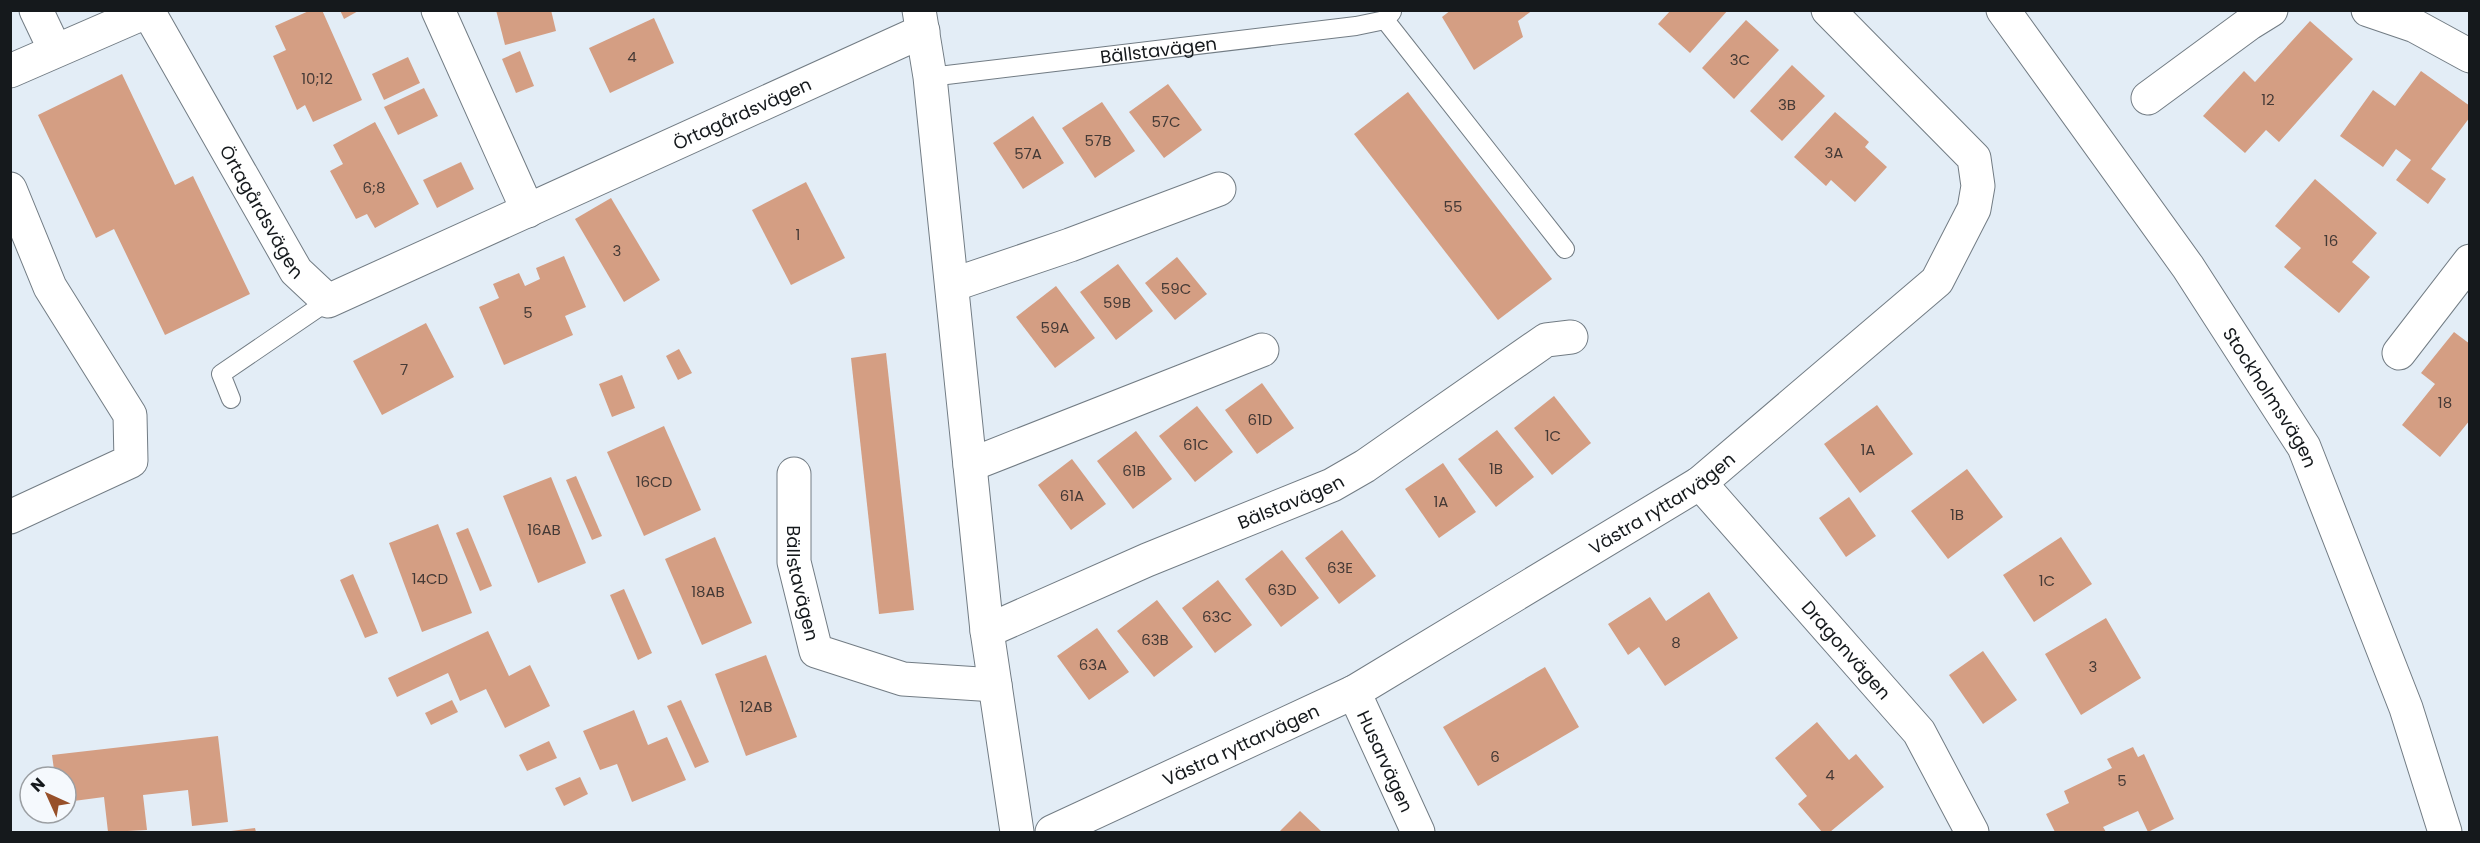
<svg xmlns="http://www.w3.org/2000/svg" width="2480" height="843" viewBox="0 0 2480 843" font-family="Poppins,sans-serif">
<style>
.building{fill:#d49e83}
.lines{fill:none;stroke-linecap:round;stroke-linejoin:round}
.lane-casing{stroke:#727c84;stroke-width:20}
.street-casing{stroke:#727c84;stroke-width:35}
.secondary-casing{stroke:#727c84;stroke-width:35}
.lane{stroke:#fff;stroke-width:18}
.street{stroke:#fff;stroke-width:33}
.secondary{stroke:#fff;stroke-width:33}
.labels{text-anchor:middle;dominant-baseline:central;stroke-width:6;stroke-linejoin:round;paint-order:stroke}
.number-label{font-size:15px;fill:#453a36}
.street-label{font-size:18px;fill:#15191c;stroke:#f5f9fd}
</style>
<rect width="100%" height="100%" fill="#e3edf6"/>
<g class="building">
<path d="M311,10h11l40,90 -49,22 -8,-17 -8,5 -24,-54 13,-6 -11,-24z"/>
<path d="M340,10h20l-16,9z"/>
<path d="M496,10h55l5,21 -51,14z"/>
<path d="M1451,10h82l-15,11 5,16 -49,33 -32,-53z"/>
<path d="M1671,10h57l-38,43 -32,-29z"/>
<path d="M654,18l20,45 -64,30 -21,-45z"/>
<path d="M1746,20l33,30 -45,49 -32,-31z"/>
<path d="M2310,21l43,38 -74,83 -13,-12 -21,23 -42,-37 41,-45 11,11z"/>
<path d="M520,51l14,35 -18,7 -14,-34z"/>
<path d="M408,57l12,26 -36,17 -12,-26z"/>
<path d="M1792,65l33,31 -43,45 -32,-30z"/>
<path d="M2421,71l49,35v11l-39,52 15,10 -18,25 -32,-24 15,-20 -15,-11 -13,18 -43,-31 33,-46 22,16z"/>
<path d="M122,74l53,111 18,-9 57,118 -85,41 -51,-106 -18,9 -58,-123z"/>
<path d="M1168,84l34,46 -38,28 -35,-46z"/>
<path d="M424,88l14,28 -40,19 -14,-28z"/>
<path d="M1408,92l144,187 -54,41 -144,-186z"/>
<path d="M1102,102l33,49 -40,27 -33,-50z"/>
<path d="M1835,112l34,30 -4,5 22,20 -32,35 -24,-22 -5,6 -32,-29z"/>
<path d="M1033,116l31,47 -41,26 -30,-46z"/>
<path d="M375,122l44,82 -44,24 -8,-14 -11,5 -26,-48 13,-7 -10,-19z"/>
<path d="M461,162l13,27 -37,19 -14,-28z"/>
<path d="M2315,179l62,54 -25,29 18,15 -31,36 -55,-46 17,-19 -26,-22z"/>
<path d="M806,182l39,76 -54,27 -39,-75z"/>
<path d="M611,198l49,82 -36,22 -49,-83z"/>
<path d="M564,256l22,51 -21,9 8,19 -69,30 -25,-58 20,-9 -6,-14 26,-11 6,13 15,-7 -4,-11z"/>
<path d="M1177,257l30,37 -32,26 -30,-37z"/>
<path d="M1118,264l35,47 -37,29 -36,-48z"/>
<path d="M1056,286l39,52 -40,30 -39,-51z"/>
<path d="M426,323l28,54 -72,38 -29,-54z"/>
<path d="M2454,332l16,12v76l-30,37 -38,-32 33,-41 -14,-11z"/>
<path d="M679,349l13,24 -14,7 -12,-24z"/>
<path d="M886,353l28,257 -35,4 -28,-256z"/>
<path d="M622,375l13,33 -23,9 -13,-33z"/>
<path d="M1262,383l32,45 -37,26 -32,-44z"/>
<path d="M1554,396l37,47 -39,32 -38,-47z"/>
<path d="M1877,405l36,49 -53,39 -36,-49z"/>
<path d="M1197,406l36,46 -38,30 -36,-46z"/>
<path d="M664,426l37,84 -57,26 -37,-84z"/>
<path d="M1497,430l37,47 -38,30 -38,-48z"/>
<path d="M1136,431l36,48 -39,30 -36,-48z"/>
<path d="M1072,459l34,45 -35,26 -33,-45z"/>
<path d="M1443,463l33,49 -37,26 -34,-49z"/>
<path d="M1967,469l36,48 -55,42 -37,-48z"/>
<path d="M576,476l26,60 -10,4 -26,-60z"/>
<path d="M551,477l35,86 -48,20 -35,-87z"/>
<path d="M1849,497l27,39 -30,21 -27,-39z"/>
<path d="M438,524l34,89 -50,19 -33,-89z"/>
<path d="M468,528l24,58 -12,5 -24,-58z"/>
<path d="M1342,530l34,46 -37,28 -34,-46z"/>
<path d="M715,537l37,86 -50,22 -37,-86z"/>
<path d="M2061,537l31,47 -58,38 -31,-47z"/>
<path d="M1282,550l37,48 -38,29 -36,-48z"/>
<path d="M353,574l25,59 -13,5 -25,-58z"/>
<path d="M1218,580l34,45 -37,28 -33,-45z"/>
<path d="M624,589l28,64 -14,7 -28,-65z"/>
<path d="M1709,592l29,46 -73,48 -26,-39 -11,8 -20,-31 42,-27 16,24z"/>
<path d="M1157,600l36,47 -39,30 -37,-46z"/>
<path d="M2106,618l35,60 -60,37 -36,-61z"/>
<path d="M1097,628l32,44 -40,28 -32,-44z"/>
<path d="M488,631l21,45 21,-11 20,41 -45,22 -19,-39 -26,12 -12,-28 -51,24 -9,-19z"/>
<path d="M1983,651l34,49 -34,24 -34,-49z"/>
<path d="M766,655l31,82 -51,19 -31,-82z"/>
<path d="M1545,667l34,60 -101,59 -35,-59z"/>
<path d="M452,700l6,12 -27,13 -6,-12z"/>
<path d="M681,700l28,62 -14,6 -28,-62z"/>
<path d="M634,710l14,35 19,-8 19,43 -54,22 -15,-38 -17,6 -17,-39z"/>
<path d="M1817,722l32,38 7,-6 28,33 -54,45h-8l-24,-28 9,-8 -32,-38z"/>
<path d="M218,736l10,86 -36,4 -4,-36 -45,5 4,35 -39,2 -4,-35 -38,5v-25h-11l-3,-22z"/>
<path d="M549,741l8,17 -30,13 -8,-16z"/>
<path d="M2133,747l5,10 6,-3 30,65 -26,13 -10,-21 -35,16 3,5h-51l-9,-18 23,-11 -5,-12 48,-23 -5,-9z"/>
<path d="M580,777l8,17 -24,12 -9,-18z"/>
<path d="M1300,811l22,21h-43z"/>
<path d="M255,828l1,4h-25v-1z"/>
</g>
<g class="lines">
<g class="lane-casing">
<g id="lane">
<path d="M1392,12l-7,8 180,229"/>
<path id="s1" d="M930,77l426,-51 29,-6"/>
<path d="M231,399l-10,-25 107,-73"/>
</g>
</g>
<g class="street-casing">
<g id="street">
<path d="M36,10l19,40"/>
<path d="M438,10l90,201"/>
<path d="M2368,10l47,16 55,30"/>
<path id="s2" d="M10,71l138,-60 148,260 32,30 595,-270"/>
<path d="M2148,98l102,-75 21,-13"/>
<path d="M10,189l40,98 80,128 1,46 -121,56"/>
<path d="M952,285l118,-40 149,-56"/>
<path d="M2399,353l71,-92"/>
<path d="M970,465l292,-115"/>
<path id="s3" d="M794,474v88l22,89 87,28 92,6"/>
<path id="s4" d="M1700,483l219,249 53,100"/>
<path id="s5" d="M987,631l160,-71 185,-75 33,-19 181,-126 25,-3"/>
<path id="s6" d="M1354,692l64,140"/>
<path id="s7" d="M1052,832l302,-140 346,-209 237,-202 37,-72 4,-23 -4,-28 -146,-148"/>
</g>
</g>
<g class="secondary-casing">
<g id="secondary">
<path d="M919,10l11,67 57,554 30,201"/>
<path id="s8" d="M2003,10l185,257 116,180 102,261 39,124"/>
</g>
</g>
<use href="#lane" class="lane"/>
<use href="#street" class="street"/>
<use href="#secondary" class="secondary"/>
</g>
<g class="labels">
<g class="number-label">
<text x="632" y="56">4</text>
<text x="1740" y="59">3C</text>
<text x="317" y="78">10;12</text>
<text x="2268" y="99">12</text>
<text x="1787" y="104">3B</text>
<text x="1166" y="121">57C</text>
<text x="1098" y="140">57B</text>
<text x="1834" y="152">3A</text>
<text x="1028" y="153">57A</text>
<text x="374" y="187">6;8</text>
<text x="1453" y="206">55</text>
<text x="798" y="234">1</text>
<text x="2331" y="240">16</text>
<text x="617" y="250">3</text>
<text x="1176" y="288">59C</text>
<text x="1117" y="302">59B</text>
<text x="528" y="312">5</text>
<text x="1055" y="327">59A</text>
<text x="404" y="369">7</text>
<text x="2445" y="402">18</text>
<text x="1260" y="419">61D</text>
<text x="1553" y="435">1C</text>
<text x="1196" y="444">61C</text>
<text x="1868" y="449">1A</text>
<text x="1496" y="468">1B</text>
<text x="1134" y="470">61B</text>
<text x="654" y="481">16CD</text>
<text x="1072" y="495">61A</text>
<text x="1441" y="501">1A</text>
<text x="1957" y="514">1B</text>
<text x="544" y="529">16AB</text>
<text x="1340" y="567">63E</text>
<text x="430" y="578">14CD</text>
<text x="2047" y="580">1C</text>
<text x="1282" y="589">63D</text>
<text x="708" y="591">18AB</text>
<text x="1217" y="616">63C</text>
<text x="1155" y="639">63B</text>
<text x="1676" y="642">8</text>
<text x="1093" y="664">63A</text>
<text x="2093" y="666">3</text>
<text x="756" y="706">12AB</text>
<text x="1495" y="756">6</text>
<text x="1830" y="774">4</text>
<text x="2122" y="780">5</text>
</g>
<g class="street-label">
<text stroke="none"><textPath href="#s1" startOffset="230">Bällstavägen</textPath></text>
<text stroke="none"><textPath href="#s2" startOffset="948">Örtagårdsvägen</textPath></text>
<text stroke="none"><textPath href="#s2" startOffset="381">Örtagårdsvägen</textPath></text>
<text stroke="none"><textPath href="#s8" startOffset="471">Stockholmsvägen</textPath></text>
<text stroke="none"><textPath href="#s5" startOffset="330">Bälstavägen</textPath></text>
<text stroke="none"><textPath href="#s7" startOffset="694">Västra ryttarvägen</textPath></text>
<text stroke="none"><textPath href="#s3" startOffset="110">Bällstavägen</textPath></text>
<text stroke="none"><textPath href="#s4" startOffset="222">Dragonvägen</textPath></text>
<text stroke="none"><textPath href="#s7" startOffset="208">Västra ryttarvägen</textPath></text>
<text stroke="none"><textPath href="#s6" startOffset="76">Husarvägen</textPath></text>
</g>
</g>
<rect width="2480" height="843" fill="none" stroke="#15191c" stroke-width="24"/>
<g transform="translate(48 795) rotate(315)"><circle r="28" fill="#f5f9fd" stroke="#9b9fa3" stroke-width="1.5"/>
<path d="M0-4.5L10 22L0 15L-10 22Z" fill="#97502a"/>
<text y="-9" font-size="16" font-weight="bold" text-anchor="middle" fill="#15191c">N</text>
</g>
</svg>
